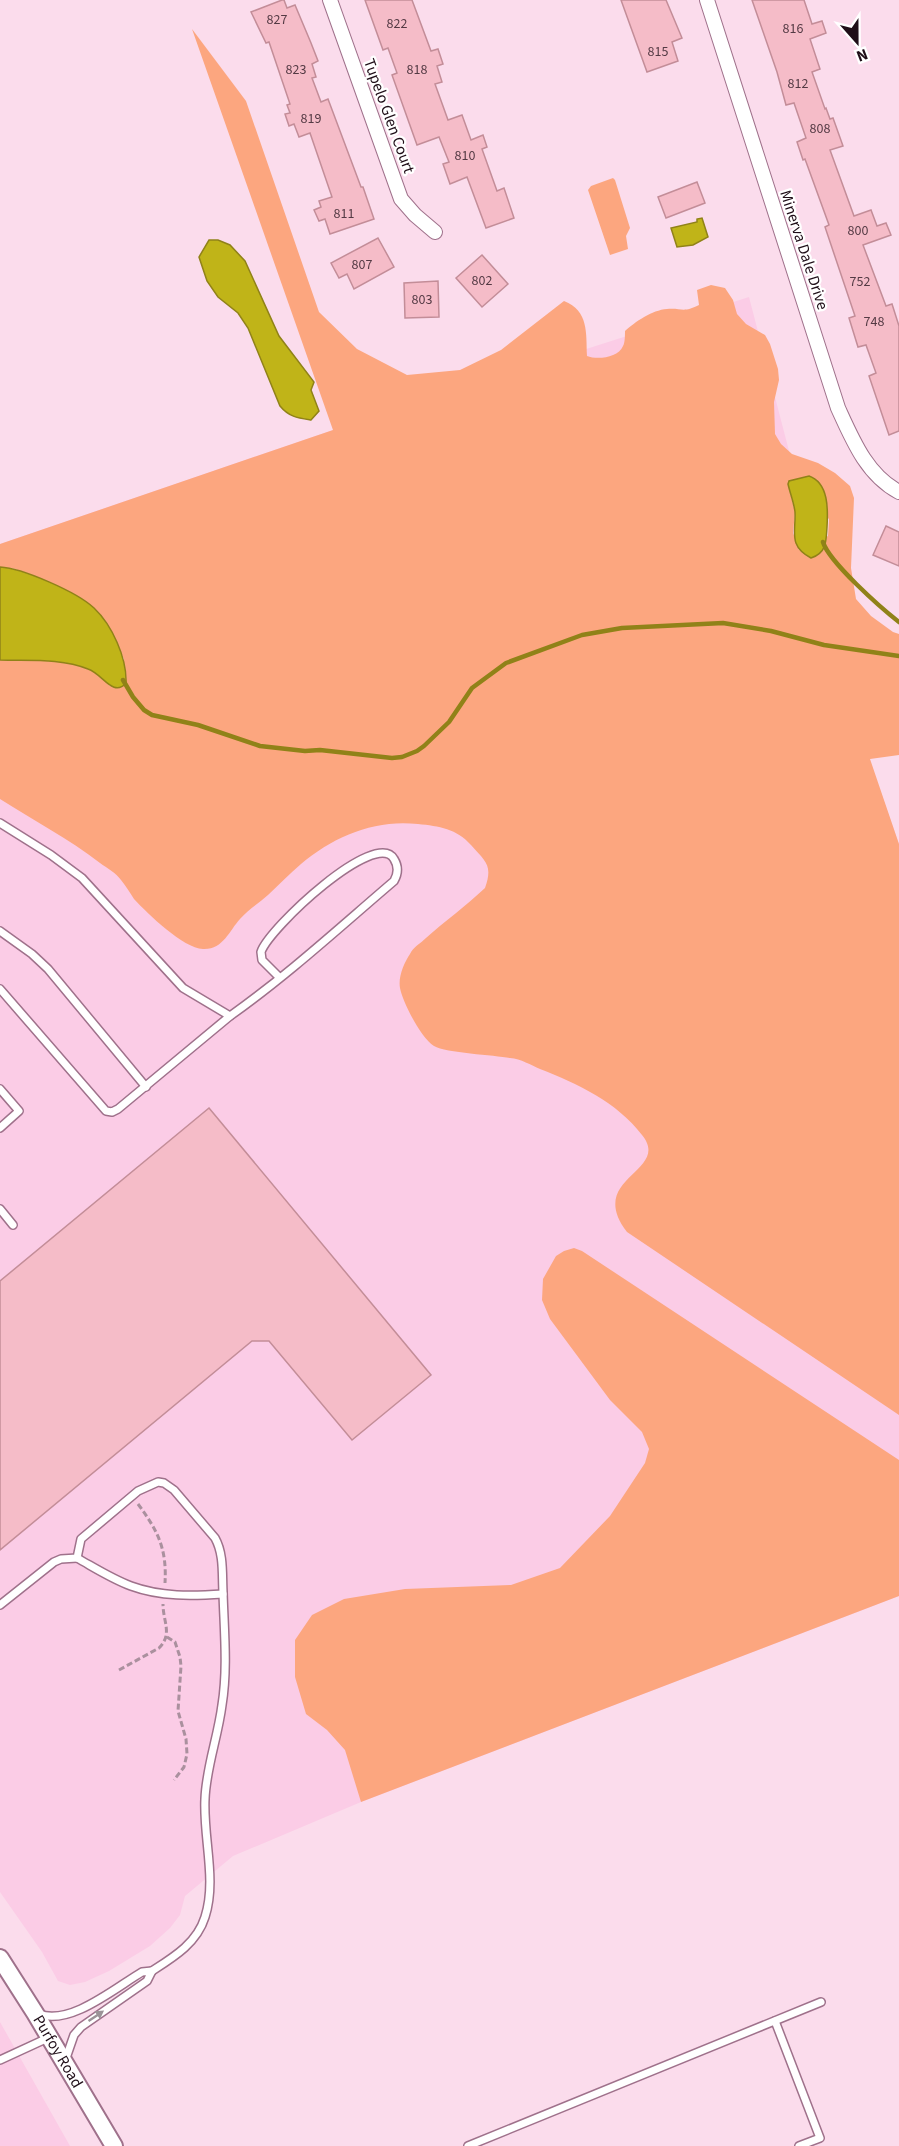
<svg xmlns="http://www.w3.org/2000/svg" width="899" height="2146" viewBox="0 0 899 2146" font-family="'Source Sans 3',sans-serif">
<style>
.built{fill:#fbcce6}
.green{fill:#fca67f;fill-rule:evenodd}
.water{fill:#c0b418;stroke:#908218;stroke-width:1.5}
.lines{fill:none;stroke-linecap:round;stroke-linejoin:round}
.stream{stroke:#908218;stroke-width:4.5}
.building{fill:#f5bcc8;stroke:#c38d98;stroke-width:1.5}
.service-casing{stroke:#9f718b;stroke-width:10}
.minor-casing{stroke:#9f718b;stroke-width:16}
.tertiary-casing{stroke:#9f718b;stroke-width:20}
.path{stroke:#aa909e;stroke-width:3;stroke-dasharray:6 3;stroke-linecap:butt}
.service{stroke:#fff;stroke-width:7}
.minor{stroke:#fff;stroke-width:14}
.tertiary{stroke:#fff;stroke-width:16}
.oneway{fill:#9a9397}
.labels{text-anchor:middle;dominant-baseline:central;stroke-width:4.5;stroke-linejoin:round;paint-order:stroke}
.number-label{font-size:14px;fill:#543a44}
.street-label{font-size:16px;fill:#1f0e18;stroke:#fff}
</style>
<rect width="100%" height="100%" fill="#fbdcec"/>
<g class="built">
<path d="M749,297l120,462 30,85v752l-538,206 -128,54 -48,40 -5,19 -10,13 -20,18 -41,25 -24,11 -15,3 -12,-4 -16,-29 -42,-60v-1348l333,-114z"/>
<path d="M0,2022l70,124h-70z"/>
</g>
<g class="green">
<path d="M192,29l54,72 73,211 38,37 50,26 53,-5 41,-20 63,-49c25,10 22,32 23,55 10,4 31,2 36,-10 2,-3 2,-11 2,-15 10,-9 27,-21 42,-22 16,-1 16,4 32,-4l-2,-15 14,-5 14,3 8,12 4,14 9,10 19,11 5,9 8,25 1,11 -5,22 1,32 6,10 11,10 26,9 17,10 15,13 4,12 -3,70 5,31 15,17 22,16 6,2v121l-29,4 29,85v571l-272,-183c-42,-55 45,-60 15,-97 -25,-33 -64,-51 -102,-66 -9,-4 -19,-10 -30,-11 -16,-3 -64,-5 -76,-12 -13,-8 -31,-43 -34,-58 -2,-11 4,-25 10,-34 3,-7 11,-11 16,-16 19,-17 40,-32 59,-50 8,-23 1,-26 -14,-43 -14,-16 -32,-19 -53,-21 -43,-5 -84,12 -117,40 -12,10 -22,21 -33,31 -9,8 -20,15 -28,24 -11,12 -17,31 -37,30 -20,-1 -55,-35 -69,-50 -4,-6 -8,-13 -13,-19 -5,-7 -14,-12 -21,-17 -31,-24 -67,-43 -100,-64v-139c25,1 77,-2 97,13 5,3 9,9 13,13l14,-27 -17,-34 -91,-56 -16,-2v-23l333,-114zM788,484l41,35 -1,17 -29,14 -6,-17 2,-21z"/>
<path d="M613,178l2,2 15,48 -4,8 2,13 -18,6 -22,-65 3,-4z"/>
<path d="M574,1248l8,3 317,209v136l-538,206 -16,-52 -18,-20 -21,-16 -11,-37v-37l17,-25 32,-16 61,-10 106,-4 49,-17 50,-52 35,-53 4,-14 -7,-17 -32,-32 -60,-81 -8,-19 1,-21 13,-23 8,-5z"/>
</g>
<g class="water">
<path d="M702,218l6,19 -15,8 -16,2 -6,-19 26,-6v-3z"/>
<path d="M209,240h9l12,5 15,16 34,75 35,46 -3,8 8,21 -8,9c-13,-2 -22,-3 -31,-14l-32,-78 -10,-15 -20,-16 -11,-16 -8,-24z"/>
<path d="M809,476c20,7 19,34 18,51 -1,14 0,26 -16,31 -23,-12 -15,-26 -16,-46 -1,-9 -5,-19 -7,-28l1,-3z"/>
<path d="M0,567c22,1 77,25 94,41 18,17 33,50 32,75 -13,15 -23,-9 -38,-14 -27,-11 -59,-8 -88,-9z"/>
</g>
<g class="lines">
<g class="stream">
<path d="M823,542c6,20 58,66 76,80"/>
<path d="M123,680l10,17 11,13 8,5 46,10 62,21 45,5 15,-1 72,8 10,-1 15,-6 7,-5 25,-24 23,-34 34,-25 76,-28 40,-7 101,-5 48,8 53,14 75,11"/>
</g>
</g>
<g class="building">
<path d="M282,0h2l3,8 8,-3 16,38 7,18 -6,3 4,13 -4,1 9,24 7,-3 33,88h2l11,32 -44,15 -5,-15 -6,2 -5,-11 7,-3 -2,-6 13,-4 -22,-64 -11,4 -5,-13 -5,2 -4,-12 5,-1 -3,-8 3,-1 -21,-62 -3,1 -15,-31z"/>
<path d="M365,0h47l19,51 7,-2 5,15 -6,2 5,16 -7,2 13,36 14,-5 9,25 12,-5 4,12 -5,2 15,42 7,-3 10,30 -28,10 -19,-51 -17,7 -7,-20 6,-2 -10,-25 -22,8 -25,-70 5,-2 -9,-25 -5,2z"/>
<path d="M621,0h45l16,38 -10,4 6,19 -31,11z"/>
<path d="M752,0h52l8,24 10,-3 4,12 -16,6 10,30 -8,3 13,37 1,-1 4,11 3,-1 10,28 -13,4 24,66 17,-6 6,16 9,-3 5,12 -28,10 23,61 6,-2 7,22v105l-10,4 -20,-59 7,-3 -10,-28 -8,2 -9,-29 6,-2 -30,-89 4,-2 -24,-66 -2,1 -6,-18 9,-4 -12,-35 -8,2 -9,-33z"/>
<path d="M697,182l8,21 -39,15 -8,-21z"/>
<path d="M378,238l16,29 -40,22 -7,-15 -8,4 -8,-15z"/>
<path d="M482,255l26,29 -26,23 -26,-29z"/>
<path d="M438,281l1,36 -34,1 -1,-35z"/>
<path d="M886,526l13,6v34l-26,-11z"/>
<path d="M209,1108l222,267 -79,65 -83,-99h-17l-252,209v-269z"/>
</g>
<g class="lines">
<g class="service-casing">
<g id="service">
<path d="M0,823l51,32 31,23 101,110 47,28 -112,93 -6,3 -6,-1 -106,-122"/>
<path d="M0,931l32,23 16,15 98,118"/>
<path d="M230,1016c58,-41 110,-89 164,-135 4,-7 5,-14 0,-22 -18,-31 -125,69 -133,93l1,8 18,18"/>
<path d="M0,1089l19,22 -19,17"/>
<path d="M0,1209l13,16"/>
<path d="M77,1558c18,10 35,21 54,28 30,11 61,10 92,8"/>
<path d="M0,1605l54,-43 7,-3 16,-1 4,-19 57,-48 20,-9 6,1 10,7 41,48c9,16 7,36 8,54 1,37 5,76 -1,113 -4,32 -16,63 -17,94 -2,39 12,81 0,118 -8,26 -31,40 -53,54"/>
<path d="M39,2014c31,12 76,-26 103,-42l10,-1 -5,10 -66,46 -7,8 -8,23"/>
<path d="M775,2021l45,117 -21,8"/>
<path d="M0,2060l50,-23"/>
<path d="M468,2146l353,-144"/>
</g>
</g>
<g class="minor-casing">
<g id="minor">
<path d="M330,0l71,199 14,16 20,17"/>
<path d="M707,0l131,408c15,33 29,67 61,84"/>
</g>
</g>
<g class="tertiary-casing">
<g id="tertiary">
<path id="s1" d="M0,1958l35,55 79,133"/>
</g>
</g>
<g class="path">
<path d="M138,1504c20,27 29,45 27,79"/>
<path d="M167,1637l8,5 5,15 1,9 -3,45 8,28 1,15 -3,13 -10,13"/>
<path d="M119,1670l40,-22c14,-14 4,-26 4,-44"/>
</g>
<use href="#service" class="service"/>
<use href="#minor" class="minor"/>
<use href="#tertiary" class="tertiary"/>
</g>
<defs><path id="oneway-solid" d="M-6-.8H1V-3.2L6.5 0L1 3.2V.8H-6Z" transform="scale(1.5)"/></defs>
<use class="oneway" href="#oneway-solid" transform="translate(96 2016) rotate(-34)"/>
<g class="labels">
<g class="number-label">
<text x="277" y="20">827</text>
<text x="397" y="24">822</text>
<text x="793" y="29">816</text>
<text x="658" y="52">815</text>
<text x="296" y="70">823</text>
<text x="417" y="70">818</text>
<text x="798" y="84">812</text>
<text x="311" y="119">819</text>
<text x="820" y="129">808</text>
<text x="465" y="156">810</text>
<text x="344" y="214">811</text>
<text x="858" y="231">800</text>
<text x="362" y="265">807</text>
<text x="482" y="281">802</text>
<text x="860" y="282">752</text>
<text x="422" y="300">803</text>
<text x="874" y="322">748</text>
</g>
<g class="street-label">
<text transform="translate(389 116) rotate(70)">Tupelo Glen Court</text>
<text transform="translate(804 250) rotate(72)">Minerva Dale Drive</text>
<text stroke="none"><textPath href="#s1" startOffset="110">Purfoy Road</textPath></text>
</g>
</g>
<g transform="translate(857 42) rotate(159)" stroke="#ffffff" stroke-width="4.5" paint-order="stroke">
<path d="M0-4.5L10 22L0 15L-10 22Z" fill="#1f0e18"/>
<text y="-9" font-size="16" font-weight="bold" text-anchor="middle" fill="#1f0e18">N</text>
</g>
</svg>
